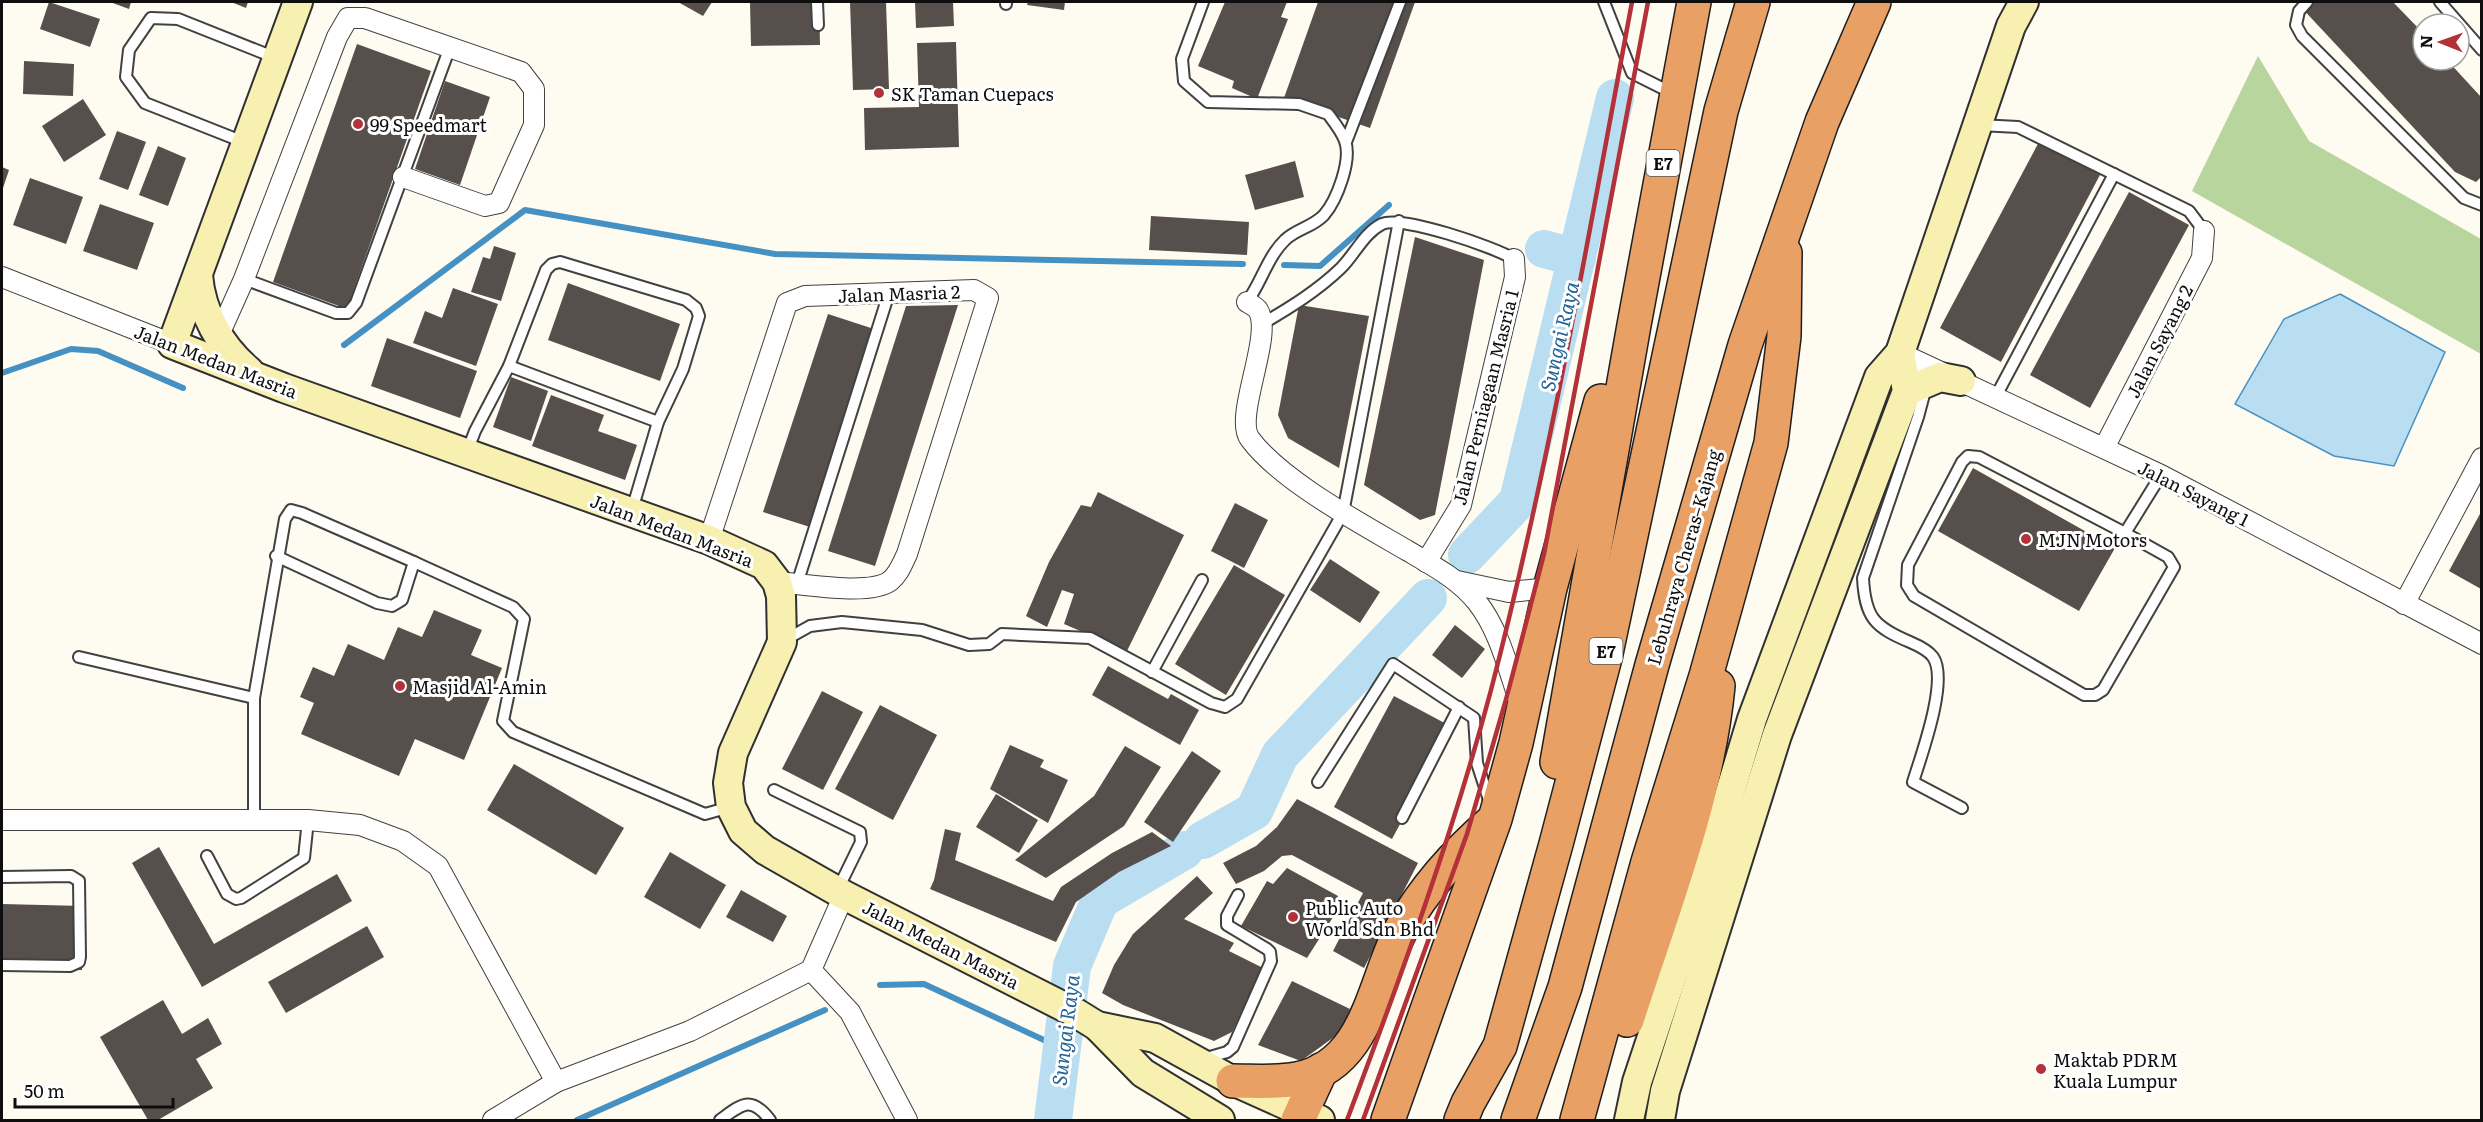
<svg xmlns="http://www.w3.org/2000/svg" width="2483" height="1122" viewBox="0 0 2483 1122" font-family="Literata,serif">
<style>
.forest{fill:#b7d59d}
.water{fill:#b9ddf1;stroke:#4691c3;stroke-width:1.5}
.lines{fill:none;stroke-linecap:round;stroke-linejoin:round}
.stream{stroke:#4691c3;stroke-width:6}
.river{stroke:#b9ddf1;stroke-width:38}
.building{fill:#564f4b}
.lane-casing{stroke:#414141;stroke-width:14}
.street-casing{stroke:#414141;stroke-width:22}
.secondary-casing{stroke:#303030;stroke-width:32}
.highway-casing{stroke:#1f1f1f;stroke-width:36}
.lane{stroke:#fff;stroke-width:10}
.street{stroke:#fff;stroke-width:20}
.secondary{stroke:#f8f0b1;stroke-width:28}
.highway{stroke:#e9a064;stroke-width:33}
.rail{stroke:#b33138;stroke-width:4.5}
.poi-dot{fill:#b33138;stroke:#fff;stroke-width:2}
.labels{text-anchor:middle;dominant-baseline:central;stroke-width:6;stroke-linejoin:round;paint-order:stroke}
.shield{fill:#fff;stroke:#565656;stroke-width:1.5}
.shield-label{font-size:16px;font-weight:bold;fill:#0e0e0e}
.poi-label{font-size:18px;fill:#0e0e0e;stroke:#fff;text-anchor:start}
.street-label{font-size:18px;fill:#0e0e0e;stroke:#fff}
.water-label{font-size:20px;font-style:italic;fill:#216496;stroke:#fff}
</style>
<rect width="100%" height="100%" fill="#fefbf0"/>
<path class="forest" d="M2258,56l51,85 172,98v115l-289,-163z"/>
<path class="water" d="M2340,294l105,58 -51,114 -60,-10 -99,-52 49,-85z"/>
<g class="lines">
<g class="stream">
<path d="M1284,265l36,1 69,-61"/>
<path d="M344,345l181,-135 250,44 468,10"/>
<path d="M2,373l69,-24 27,2 85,37"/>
<path d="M880,985l44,-1 137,64"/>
<path d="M577,1120l248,-110"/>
</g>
<g class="river">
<path d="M1544,249l33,9"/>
<path d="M1467,555l51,-54 97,-403"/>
<path d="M1203,840l51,-29 26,-56 148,-157"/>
<path d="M1053,1120l19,-154 28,-66 85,-50"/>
</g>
</g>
<g class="building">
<path d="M49,2l51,17 -10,28 -50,-18z"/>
<path d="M110,2h21l-2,7z"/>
<path d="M231,2h17l-2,6z"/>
<path d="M678,2h34l-9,14z"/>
<path d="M750,2h69l1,43 -69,1z"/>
<path d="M850,2h36l3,87 -36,1z"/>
<path d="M915,2h38l1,24 -38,2z"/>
<path d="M1028,2h37l-1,8 -37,-5z"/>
<path d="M1225,2h62l-6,15 7,2 -31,80 -25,-11 2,-7 -36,-15z"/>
<path d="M1318,2h97l-45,126 -86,-30z"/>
<path d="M2302,2h91l30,31v27h24l34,37v80l-5,5 -21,-10 -156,-167z"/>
<path d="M956,42l3,105 -94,3 -1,-42 55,-1 -2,-64z"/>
<path d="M357,44l74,27 -84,238 -74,-27z"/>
<path d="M24,61l50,3 -1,32 -50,-2z"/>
<path d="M445,81l45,16 -30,88 -45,-16z"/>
<path d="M83,99l23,36 -42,27 -22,-36z"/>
<path d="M117,131l29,11 -18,48 -29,-11z"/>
<path d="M2040,140l61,33 -100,189 -61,-34z"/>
<path d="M158,146l28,12 -18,48 -29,-11z"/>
<path d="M1295,161l9,36 -49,13 -10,-35z"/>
<path d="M2,167l7,3 -7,21z"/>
<path d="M30,178l53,19 -17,47 -53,-19z"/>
<path d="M2129,192l60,33 -99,183 -60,-33z"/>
<path d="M100,204l54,19 -17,47 -54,-19z"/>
<path d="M1151,216l98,6 -2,33 -98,-5z"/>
<path d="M1415,237l69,23 -49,255 -15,5 -56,-35z"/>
<path d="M494,246l22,7 -15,48 -30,-9 12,-35 7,2z"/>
<path d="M568,283l112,41 -20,57 -112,-41z"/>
<path d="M453,288l45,16 -22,62 -63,-23 12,-32 17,7z"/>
<path d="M958,305l-83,261 -47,-15 78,-245z"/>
<path d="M1299,305l70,11 -30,152 -51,-30 -10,-23z"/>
<path d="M828,314l49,16 -64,198 -50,-16z"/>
<path d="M387,338l90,33 -17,47 -89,-32z"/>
<path d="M511,377l37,14 -17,50 -38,-14z"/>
<path d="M551,395l53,20 -6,16 39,14 -12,35 -93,-34z"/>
<path d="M1973,468l142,80 -36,63 -141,-80z"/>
<path d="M1098,492l86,43 -57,116 -63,-27 10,-30 -12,-4 -15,37 -21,-11 23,-54 32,-57 10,2z"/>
<path d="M1235,503l33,17 -24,48 -33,-17z"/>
<path d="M2481,512v77l-32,-18z"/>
<path d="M1330,559l50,33 -20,31 -50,-33z"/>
<path d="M1234,565l51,30 -59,100 -51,-31z"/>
<path d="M434,610l48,20 -11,25 31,13 -38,92 -49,-21 -16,37 -98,-42 13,-31 -14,-6 13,-30 21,9 14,-32 36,16 14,-33 24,10z"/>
<path d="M1455,625l30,24 -23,29 -30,-23z"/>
<path d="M1108,666l60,33 3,-5 28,16 -19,35 -88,-50z"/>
<path d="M822,691l41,21 -40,78 -41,-21z"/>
<path d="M1394,696l58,31 -60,112 -58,-32z"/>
<path d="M880,705l57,30 -44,85 -58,-31z"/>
<path d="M1010,745l34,15 -4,7 28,13 -20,43 -58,-34z"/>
<path d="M1125,746l36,21 -37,59 -78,52 -31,-18 79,-64z"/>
<path d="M1192,751l29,20 -48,71 -29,-20z"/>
<path d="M514,764l110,64 -28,47 -109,-65z"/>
<path d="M996,794l42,26 -19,33 -43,-26z"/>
<path d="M1297,799l121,64 -54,105 -31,-17 30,-58 -71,-38 -10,1 -18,15 -28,13 -13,-21 33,-17 21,-19z"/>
<path d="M945,829l16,4 -6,27 98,41 8,-14 51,-34 40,-21 19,14 -52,26 -43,30 -20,40 -126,-53 4,-9z"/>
<path d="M159,847l55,97 123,-70 15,27 -150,86 -70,-124z"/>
<path d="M670,852l56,33 -26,44 -56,-32z"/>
<path d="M1287,868l51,28 -3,18 -28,44 -66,-32 26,-45 6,3z"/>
<path d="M1197,876l16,17 -29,26 50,24 -5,8 34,17 -31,64 -18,9 -91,-36 -21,-12 12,-28 19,-31z"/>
<path d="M741,890l46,26 -14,26 -47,-25z"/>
<path d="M2,904l81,2 -1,64 -80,-1z"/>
<path d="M367,926l17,31 -98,56 -18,-31z"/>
<path d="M1292,981l58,28 -9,23 -40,29 -43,-16z"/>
<path d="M163,1000l19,34 26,-16 14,26 -26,15 17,29 -55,32h-10l-48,-83z"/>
</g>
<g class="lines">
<g class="lane-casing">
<g id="lane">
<path d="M817,2l1,23"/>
<path d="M1006,2v2"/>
<path d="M1203,2l-21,57 2,22 24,21 91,2 29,10c6,8 14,18 17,27 7,19 -8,59 -21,74 -11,12 -28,14 -39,25 -17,16 -24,43 -38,62"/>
<path d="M1604,2l28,71 40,20"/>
<path d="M2307,2l-8,9 -3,14 6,11 162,162 18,7"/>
<path d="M2440,2l42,48"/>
<path d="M1979,125l39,2 171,84 15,20"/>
<path d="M1346,142l54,-140"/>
<path d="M246,143l-101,-40 -19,-26 3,-27 22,-32 27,1 98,39"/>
<path d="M244,279l92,34h12l8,-10 94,-256"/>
<path d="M1262,324c29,-17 55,-33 79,-56 14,-14 23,-35 41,-44 20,-9 112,23 132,35"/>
<path d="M509,366l149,56"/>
<path d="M1926,387l-8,30 -55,161c2,39 11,49 47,64 7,3 18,8 23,15 16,23 -12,99 -20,125l49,26"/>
<path d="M1995,398l119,-224"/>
<path d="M467,452l8,-21 34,-65 37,-96 6,-6 8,-2 126,38 10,8 3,8 -16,53 -25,53 -26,88"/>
<path d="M2125,533l-146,-76 -11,-1 -6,6 -54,103 -1,20 7,11 170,99h11l8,-5 71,-123 -6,-10 -43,-24 36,-58"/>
<path d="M276,556l101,47 15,3 10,-6 12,-38 99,45 11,12 -21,102 10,11 192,82 25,-7"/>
<path d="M797,584l92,-291"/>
<path d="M785,640l25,-14 32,-4 80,8 47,15 20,-1 13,-10 88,4 121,65 14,4 12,-8 106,-186 56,-292"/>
<path d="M79,657l175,41"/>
<path d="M1152,672l50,-92"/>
<path d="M1318,782l75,-118 81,54 3,45 13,40"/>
<path d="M774,790l86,42 1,10 -24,49"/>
<path d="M1402,818l57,-111"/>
<path d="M254,820v-122l31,-179 6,-9 11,3 112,49"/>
<path d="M207,856l20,38 9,5 5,-1 63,-40 4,-38"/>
<path d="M2,877l69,-1 8,5 1,76 -1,5 -9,4 -68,-1"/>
<path d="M1203,1059l24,-7 6,-5 38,-86 -1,-9 -3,-3 -40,-24v-9l11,-21"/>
<path d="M720,1120c22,-16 31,-25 50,0"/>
</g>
</g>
<g class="street-casing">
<g id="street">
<path d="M2,277l170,67"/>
<path d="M1247,302c3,2 9,5 11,8 16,25 -25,107 -8,129 31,42 112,85 158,112 24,14 52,29 69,51 23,29 32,70 44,104"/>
<path d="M218,337l26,-58 93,-242 11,-19h17l156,54 13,17v36l-35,78 -14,3 -82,-29"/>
<path d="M1900,353l261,122 321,169"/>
<path d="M2104,448l98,-190 2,-27"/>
<path d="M709,540l78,-237 18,-7 169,-6 14,8 -81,256c-5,10 -8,20 -17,27 -20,15 -87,3 -113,1"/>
<path d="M1426,562l35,-57 54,-228 -1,-18"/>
<path d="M1457,581l52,11 41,-4"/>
<path d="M2404,604l78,-146"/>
<path d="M2,820h306l52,5 43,16 35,25 118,216"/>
<path d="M811,970l39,42 57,108"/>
<path d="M493,1120l63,-38 134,-51 121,-61 33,-75"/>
</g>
</g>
<g class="secondary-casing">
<g id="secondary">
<path d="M298,2l-126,342 112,44 425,152 55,25 13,17 4,14 1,46 -49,111 -5,30 3,24 12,24 22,19 79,45 232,118 21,13 46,47 77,47"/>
<path d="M198,275c3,37 22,72 51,96"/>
<path d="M1907,391l33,-14 21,4"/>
<path d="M1097,1026l58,12 78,43 87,39"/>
<path d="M1629,1120l8,-38 64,-193 51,-170 127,-342 21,-24 111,-327 13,-24"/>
<path d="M1660,1120l5,-29 112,-356 130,-344 -7,-38"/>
</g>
</g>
<g class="highway-casing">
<g id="highway">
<path d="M1557,762l77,-437 60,-323"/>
<path d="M1627,1020c35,-109 80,-220 91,-334"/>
<path d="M1233,1081c21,0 43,2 64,-2 72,-14 76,-98 105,-151 24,-43 56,-77 92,-108"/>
<path d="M1298,1120l23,-50"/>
<path d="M1388,1120l107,-301 21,-76 34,-155 51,-187"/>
<path d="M1461,1120l7,-17 32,-57 56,-202 49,-186 116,-547 32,-109"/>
<path d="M1518,1120l47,-133 87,-322 93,-320 77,-223 52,-120"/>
<path d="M1577,1120l71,-258 58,-186 65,-233 13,-107 1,-83"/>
</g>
</g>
<use href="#lane" class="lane"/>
<use href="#street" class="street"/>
<use href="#secondary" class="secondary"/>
<use href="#highway" class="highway"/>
<g class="rail">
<path d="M1347,1120c53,-141 105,-283 144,-430 59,-227 98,-458 141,-688"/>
<path d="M1363,1120l104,-286 40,-138 37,-142 104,-552"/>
</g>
</g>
<g class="poi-dot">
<circle cx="879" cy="93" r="6"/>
<circle cx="358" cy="124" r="6"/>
<circle cx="2026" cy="539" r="6"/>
<circle cx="400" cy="686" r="6"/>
<circle cx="1293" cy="917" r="6"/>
<circle cx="2041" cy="1069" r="6"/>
</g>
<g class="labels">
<g class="shield">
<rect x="1646.5" y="150" width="33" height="26" rx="4.5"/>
<rect x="1589.5" y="638" width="33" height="26" rx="4.5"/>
</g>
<g class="shield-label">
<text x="1663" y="163">E7</text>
<text x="1606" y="651">E7</text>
</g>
<g class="poi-label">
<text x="891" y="93">SK Taman Cuepacs</text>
<text x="370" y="124">99 Speedmart</text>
<text x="2038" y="539">MJN Motors</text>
<text x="412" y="686">Masjid Al-Amin</text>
<text x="1305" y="907">Public Auto<tspan x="1305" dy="21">World Sdn Bhd</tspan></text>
<text x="2053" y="1059">Maktab PDRM<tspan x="2053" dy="21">Kuala Lumpur</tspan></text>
</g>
<g class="street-label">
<text transform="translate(899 293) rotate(-2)">Jalan Masria 2</text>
<text transform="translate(2159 341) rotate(-63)">Jalan Sayang 2</text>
<text transform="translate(216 361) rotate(21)">Jalan Medan Masria</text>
<text transform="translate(1485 397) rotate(-76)">Jalan Perniagaan Masria 1</text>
<text transform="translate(2194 493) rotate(27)">Jalan Sayang 1</text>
<text transform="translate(672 530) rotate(21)">Jalan Medan Masria</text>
<text transform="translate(1683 557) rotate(-74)">Lebuhraya Cheras–Kajang</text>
<text transform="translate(941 944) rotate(27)">Jalan Medan Masria</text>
</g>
<g class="water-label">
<text transform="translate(1558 336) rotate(-77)">Sungai Raya</text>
<text transform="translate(1064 1030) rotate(-83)">Sungai Raya</text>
</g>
</g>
<rect width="2483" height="1122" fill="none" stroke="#0e0e0e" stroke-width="6"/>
<g transform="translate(2441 42) rotate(271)"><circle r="28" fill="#ffffff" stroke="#9f9f9f" stroke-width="1.5"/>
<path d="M0-4.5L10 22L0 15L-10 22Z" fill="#b33138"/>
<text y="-9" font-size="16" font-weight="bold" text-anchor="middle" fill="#0e0e0e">N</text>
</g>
<path d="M15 1098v9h158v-9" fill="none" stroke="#0e0e0e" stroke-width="3"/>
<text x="24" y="1098" font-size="18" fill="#0e0e0e" stroke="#ffffff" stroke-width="4.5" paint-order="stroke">50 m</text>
</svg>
